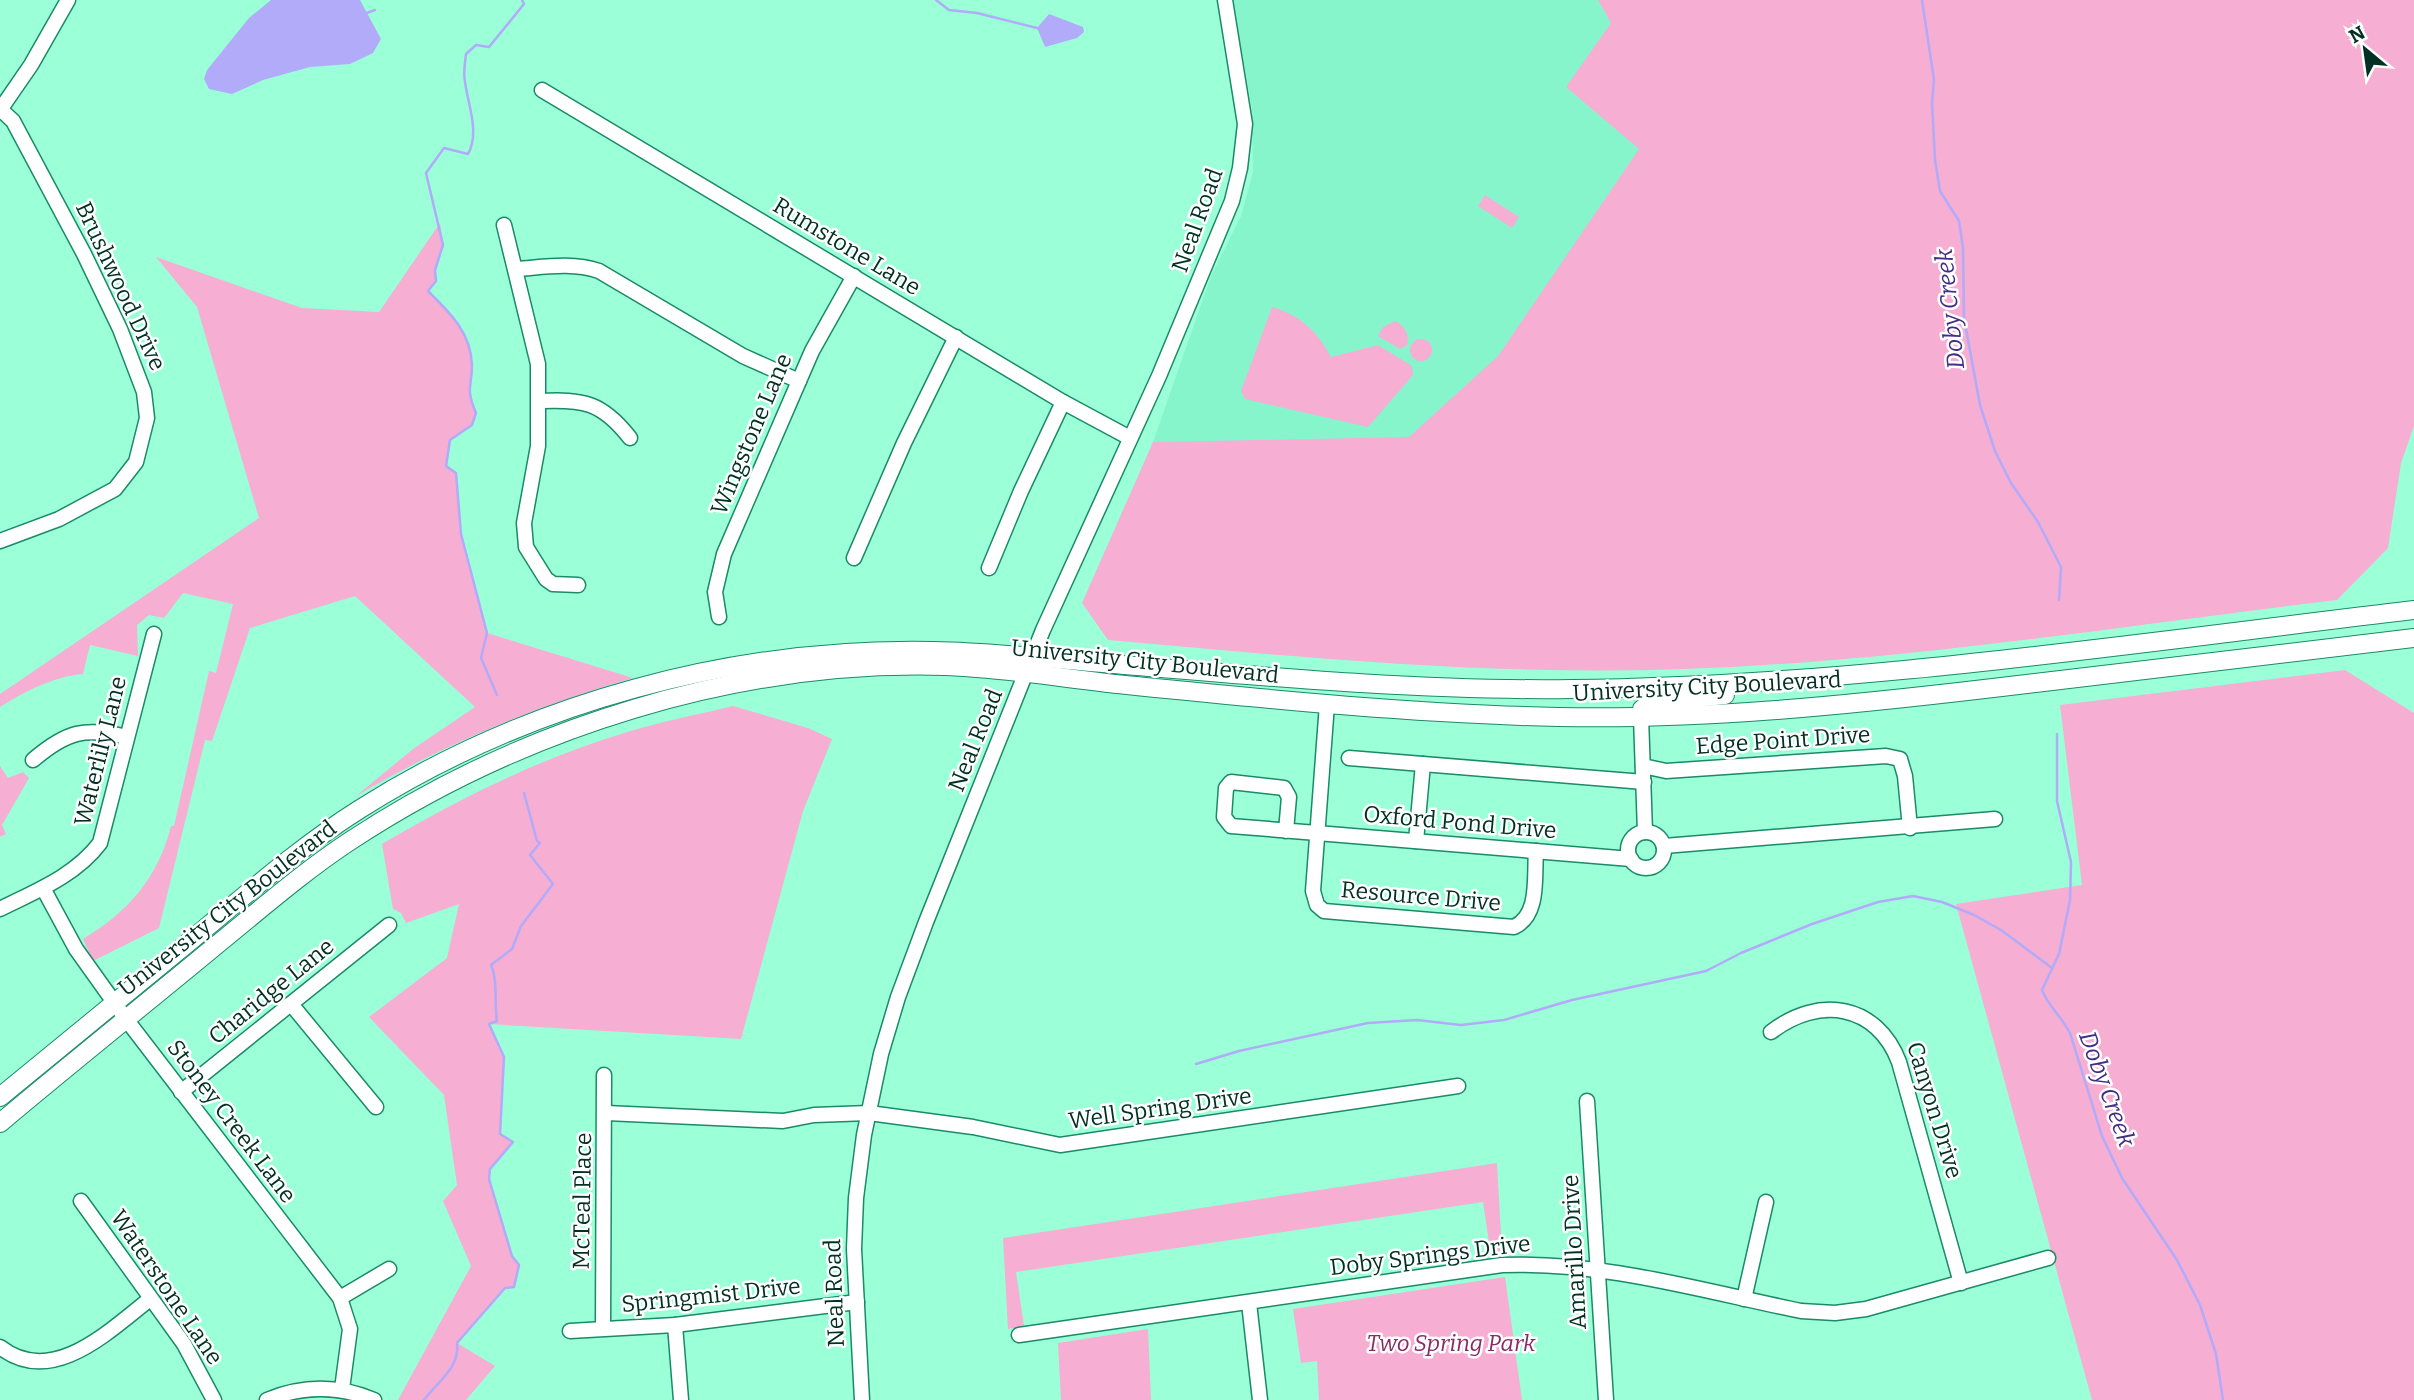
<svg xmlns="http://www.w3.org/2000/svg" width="2414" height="1400" viewBox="0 0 2414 1400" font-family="Bitter,serif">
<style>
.built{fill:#87f5cc}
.green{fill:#f6aed3}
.water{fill:#b1abf9}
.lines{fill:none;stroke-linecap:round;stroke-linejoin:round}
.stream{stroke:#b1abf9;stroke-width:2.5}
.minor-casing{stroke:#1a8a69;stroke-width:17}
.major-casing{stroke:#1a8a69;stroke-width:20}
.minor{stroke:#fff;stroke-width:14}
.major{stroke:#fff;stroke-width:18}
.labels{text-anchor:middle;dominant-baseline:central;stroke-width:5;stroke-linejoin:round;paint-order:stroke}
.street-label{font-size:23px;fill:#023022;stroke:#fff}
.park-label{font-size:23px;font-style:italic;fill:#882a63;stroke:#fff}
.water-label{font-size:24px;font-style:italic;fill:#412e87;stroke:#fff}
</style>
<rect width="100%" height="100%" fill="#9bffd8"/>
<path class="built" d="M1233,0h664l58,463 -802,-21 58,-166 30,-60 12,-44 -1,-63z"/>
<g class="green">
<path d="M1598,0h816v426l-13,37 -13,85 -51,52c-216,26 -437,62 -654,69 -192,7 -384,-12 -575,-29l-26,-37 71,-161 256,-5 89,-81 141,-207 -73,-62 45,-64z"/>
<path d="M1485,195l34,22 -7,11 -34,-22z"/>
<path d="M440,223l3,22 -8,25 1,11 -8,10c21,21 43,42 44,74 0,23 -7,22 4,48l-4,12 -22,15 -3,25 9,8 5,61 26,99 146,45c-97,28 -191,67 -277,118l57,-47 62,-42 -120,-111 -105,32 -38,113 -7,-1 -46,188 -66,33 -10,-22c45,-27 75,-61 88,-113h3l35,-155 7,2 17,-69 -50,-11 -19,25 -15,-3 -12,10 1,31 -48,-11 -7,29c-29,2 -61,19 -83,33v-13l259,-176 -62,-211 -41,-50 146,51 77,4z"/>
<path d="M1272,307c28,8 46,25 59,50l47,-12 34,21 1,9 -45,52 -123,-28 -4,-8z"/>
<path d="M1395,321c9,4 15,13 12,24l-7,4 -22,-13 5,-9z"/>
<circle cx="1421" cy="350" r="11"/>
<path d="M2345,670l69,43v687h-322l-136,-496 126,-19 -22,-180z"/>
<path d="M733,706l75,22 24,11 -29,72 -62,228 -252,-15 15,33 -4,76 13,9 -23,27 -1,10 23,77 7,9 -5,22 -10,1 -47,55 38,23 -29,34h-68l73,-134 -28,-65 14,-16 -13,-90 -75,-78 78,-59 12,-54 -53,19 -5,-10 -8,-4 -11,-65c77,-45 156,-85 242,-111 35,-11 72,-18 109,-27z"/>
<path d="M0,766l8,12 15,-6 6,6 -27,47 4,9 -6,3z"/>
<path d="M1497,1163l5,91 -11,2 -8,-54 -467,70 8,54 -16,3 -5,-91z"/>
<path d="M1505,1277l17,123h-203l-2,-39 -16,2 -8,-54z"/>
<path d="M1148,1329l3,71h-90l-3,-57z"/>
</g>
<g class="water">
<path d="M271,0h89l21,39 -8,14 -23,11 -40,3 -47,13 -31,14 -23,-5 -5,-10 3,-9 42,-52z"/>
<path d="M1049,14l34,13 1,5 -7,6 -32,9 -8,-19z"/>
</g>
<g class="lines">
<g class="stream">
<path d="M936,0l13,10 28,3 64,16"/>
<path d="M1922,0l12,80 -2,23 3,57 5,31 19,30 4,27 1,70 16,87 15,46 16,32 27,39 23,45 -2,33"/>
<path d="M364,14l11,-4"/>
<path d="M497,695l-16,-37 6,-25 -26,-99 -5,-61 -10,-7 4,-26 22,-15 4,-12c-11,-26 -4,-25 -4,-48 -1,-33 -23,-53 -44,-74l8,-10 -1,-11 8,-25 -17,-72 18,-25 24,6c12,-22 0,-49 -3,-72 -2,-9 0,-19 1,-28l10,-9 13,2 35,-43 -2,-4"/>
<path d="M2057,734v67l14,61 -1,38 -11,54 -17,36c6,16 20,27 28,43l32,103 20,42 55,82 23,45 16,49 7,46"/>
<path d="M1196,1064l43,-13 129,-28 49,-3 44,5 43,-5 68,-20 134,-29 35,-18 71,-29 66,-22 35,-6 29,6 32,13 27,15 51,38"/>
<path d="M424,1400c14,-19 36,-32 33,-57l48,-55 9,-1 5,-22 -7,-9 -23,-77 1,-10 23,-27 -13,-8 4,-77 -15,-33 8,-3c-3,-18 1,-41 -6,-56l21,-16 9,-23 32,-42 -23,-29 10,-12 -3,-2 -13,-48"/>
</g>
<g class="minor-casing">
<g id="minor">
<path d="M542,90l521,312 67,36"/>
<path d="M0,109l13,12 71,133 36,75 24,63 3,26 -11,44 -21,27 -56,30 -59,22"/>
<path d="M0,110l31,-45 37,-65"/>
<path d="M504,225l34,139v82l-14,77 2,24 20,32 7,5 25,1"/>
<path d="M517,269c28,-2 55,-7 82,2l144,85 56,25"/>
<path d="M540,401c43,-2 62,1 90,37"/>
<path d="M854,558l50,-115 52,-106"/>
<path d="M989,568l32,-77 42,-89"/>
<path d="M719,617l-4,-25 9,-38 88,-203 42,-75"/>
<path d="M1327,704l-14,187 4,14 7,6 190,16c26,-12 20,-50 22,-76"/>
<path d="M1641,717l4,115"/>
<path d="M1349,758l295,24"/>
<path d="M33,760c34,-29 52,-33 94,-23"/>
<path d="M1643,766l23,5 220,-15 14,3 5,17 5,52"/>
<path d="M1286,831l3,-34 -5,-9 -53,-6 -5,6 -2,29 7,9 86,7 314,26"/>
<circle cx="1646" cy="850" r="18"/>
<path d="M1416,841l7,-77"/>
<path d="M1664,846l331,-27"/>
<path d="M43,888l33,61 50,70 214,279 10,31 -8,60"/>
<path d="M0,909c36,-18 75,-33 100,-66l54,-209"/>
<path d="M291,1004l85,103"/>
<path d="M1771,1032c48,-37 106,-28 128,30l62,221"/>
<path d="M181,1092l208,-167"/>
<path d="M1587,1101l19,299"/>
<path d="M606,1113l177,8 31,-6 55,-2 104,14 87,18 398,-59"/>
<path d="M81,1201l103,143 30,56"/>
<path d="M340,1298l49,-29"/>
<path d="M1744,1299l22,-97"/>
<path d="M1249,1303l11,97"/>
<path d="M675,1325l6,75"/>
<path d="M603,1328l1,-253"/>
<path d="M570,1331l105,-6 182,-23"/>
<path d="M1019,1335l483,-70c100,-4 201,26 299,46l34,2 31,-4 182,-51"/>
<path d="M0,1347c52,41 109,-16 150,-48"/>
<path d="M267,1400c36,-15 71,-15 107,0"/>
<path d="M862,1400l-8,-151 2,-51 8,-63 17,-81 17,-57 28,-75 117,-292 116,-254 73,-175 8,-33 5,-44 -20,-124"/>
</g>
</g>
<g class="major-casing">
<g id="major">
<path d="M1641,717l1,-8 9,-7 74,-7"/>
<path d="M0,1097c59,-49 119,-97 178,-146 60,-49 117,-101 182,-142 169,-107 374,-162 573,-158 68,1 136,10 204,15 144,12 291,25 435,23 282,-3 562,-46 842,-79"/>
<path d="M0,1123c69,-58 139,-114 208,-171 47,-38 92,-78 142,-111 172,-113 387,-181 594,-175 64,2 128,14 192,20 140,14 281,28 422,31 146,3 291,-12 435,-29 141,-16 281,-33 421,-50"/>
</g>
</g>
<use href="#minor" class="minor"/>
<use href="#major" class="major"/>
</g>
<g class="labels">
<g class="street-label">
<text transform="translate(1197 220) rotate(-70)">Neal Road</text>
<text transform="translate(847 246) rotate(31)">Rumstone Lane</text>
<text transform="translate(121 286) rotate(65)">Brushwood Drive</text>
<text transform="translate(751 434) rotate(-67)">Wingstone Lane</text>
<text transform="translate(1145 661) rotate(6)">University City Boulevard</text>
<text transform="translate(1707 686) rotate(-3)">University City Boulevard</text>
<text transform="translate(975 740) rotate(-68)">Neal Road</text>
<text transform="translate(1783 740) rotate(-4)">Edge Point Drive</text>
<text transform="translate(100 751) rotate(-76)">Waterlily Lane</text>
<text transform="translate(1460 822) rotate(5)">Oxford Pond Drive</text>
<text transform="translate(1421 896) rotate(5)">Resource Drive</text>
<text transform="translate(227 908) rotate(-38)">University City Boulevard</text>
<text transform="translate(271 991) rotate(-39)">Charidge Lane</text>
<text transform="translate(1160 1108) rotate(-8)">Well Spring Drive</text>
<text transform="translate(1935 1110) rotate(73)">Canyon Drive</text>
<text transform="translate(232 1121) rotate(53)">Stoney Creek Lane</text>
<text transform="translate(582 1201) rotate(-89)">McTeal Place</text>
<text transform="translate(1574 1252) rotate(-93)">Amarillo Drive</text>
<text transform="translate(1430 1255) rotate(-7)">Doby Springs Drive</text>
<text transform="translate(167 1287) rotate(56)">Waterstone Lane</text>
<text transform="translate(834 1293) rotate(-92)">Neal Road</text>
<text transform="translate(711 1295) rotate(-6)">Springmist Drive</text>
</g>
<g class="park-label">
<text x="1451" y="1343">Two Spring Park</text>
</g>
<g class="water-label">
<text transform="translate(1950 309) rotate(-96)">Doby Creek</text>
<text transform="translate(2107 1089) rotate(70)">Doby Creek</text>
</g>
</g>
<g transform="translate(2365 49) rotate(331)" stroke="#ffffff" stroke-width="5" paint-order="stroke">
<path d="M0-5L12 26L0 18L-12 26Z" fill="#023022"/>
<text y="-10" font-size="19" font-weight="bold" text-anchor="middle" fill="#023022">N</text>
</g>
</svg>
